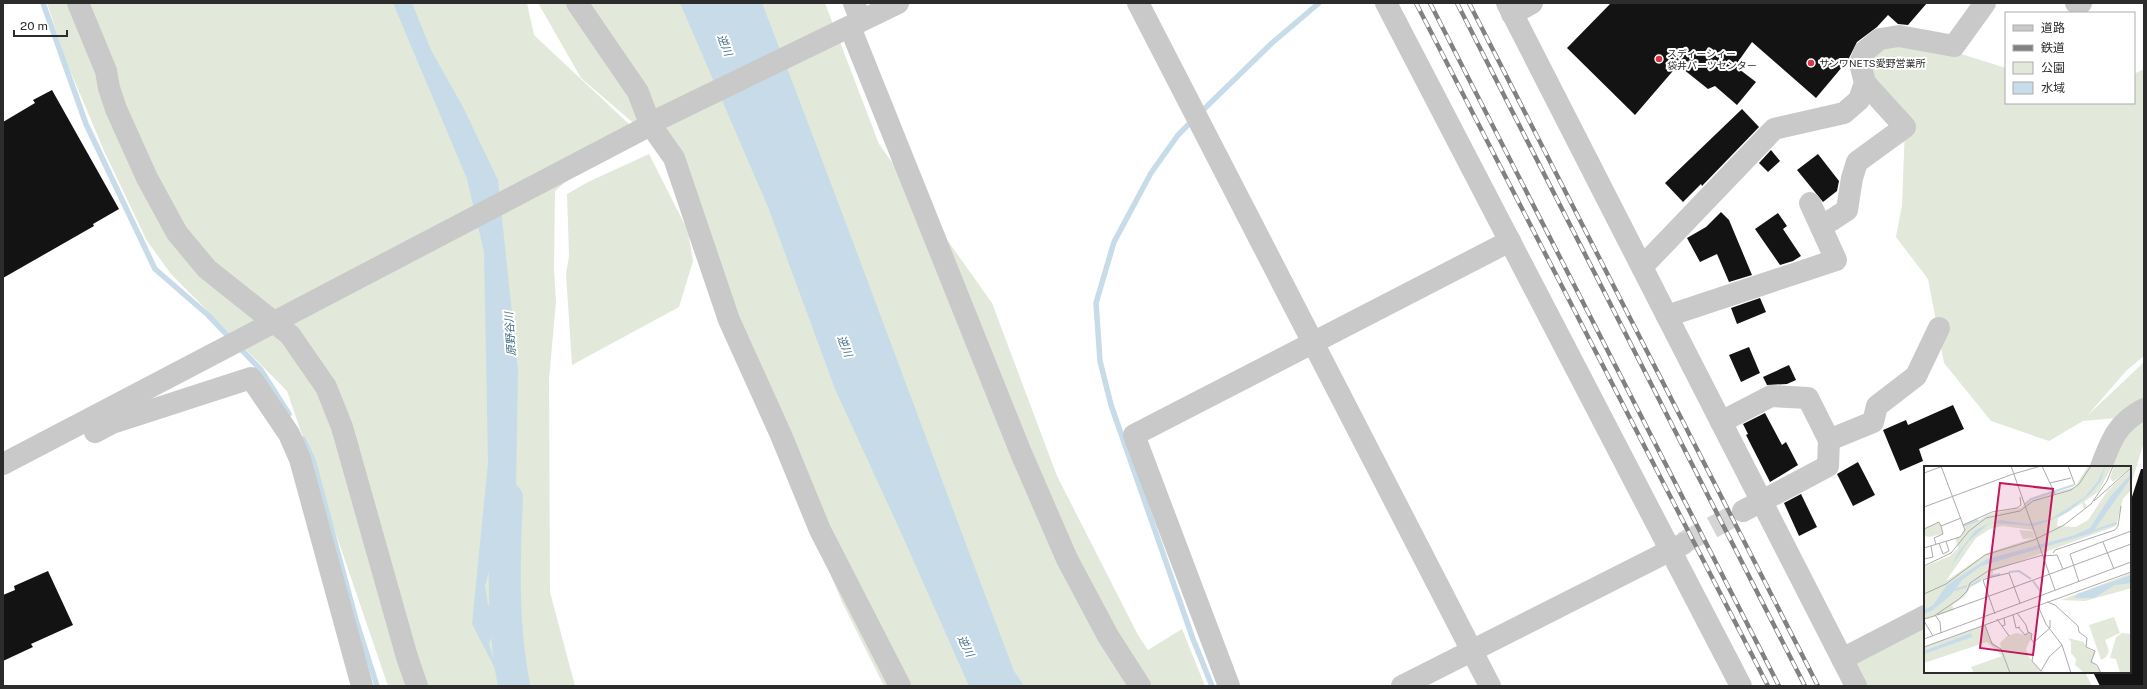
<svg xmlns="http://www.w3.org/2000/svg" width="2147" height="689" viewBox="0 0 2147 689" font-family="'Public Sans','Noto Sans JP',sans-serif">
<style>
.green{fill:#e2e9da}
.water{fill:#c7dbe8;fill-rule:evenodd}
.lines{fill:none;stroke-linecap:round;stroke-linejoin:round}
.stream{stroke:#c7dbe8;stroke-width:5.5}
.river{stroke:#c7dbe8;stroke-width:32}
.building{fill:#131313}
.minor-tunnel{stroke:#d5d5d5;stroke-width:22;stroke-dasharray:22 11;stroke-linecap:butt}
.minor{stroke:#c9c9c9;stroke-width:22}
.rail-casing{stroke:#818181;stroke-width:4.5}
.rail{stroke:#fff;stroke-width:3;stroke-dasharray:9;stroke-linecap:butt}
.poi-dot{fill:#d93743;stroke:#fff;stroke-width:1.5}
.labels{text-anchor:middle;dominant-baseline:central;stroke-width:4;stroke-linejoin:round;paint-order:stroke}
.poi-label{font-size:10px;fill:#2c2c2c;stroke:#fff;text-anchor:start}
.water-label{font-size:11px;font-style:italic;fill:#406c88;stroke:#fff}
.inset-river{fill:none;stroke:#c7dbe8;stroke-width:2}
.inset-road{fill:none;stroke:#ababab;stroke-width:1}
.view{fill:#c2185b;fill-opacity:0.15;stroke:#c2185b;stroke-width:2}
.inset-edge{fill:none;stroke:#2c2c2c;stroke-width:2}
</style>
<rect width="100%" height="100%" fill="#fff"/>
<g class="green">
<path d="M47,3h480l7,32 96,90 -75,66 -1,78 2,33 -7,77 1,213 25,94h-187l-101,-295 -116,-117 -24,-33 -42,-88 -39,-92z"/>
<path d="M538,3h287l54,141 113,159 65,173 81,159 10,15 34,-21 23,57h-321l-42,-84 -88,-209 -80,-235 -93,-80z"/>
<path d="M1913,39l93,29v35h128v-29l10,-5v287l-18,15 -39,45 57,-54v80l-14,46v-21h-30l28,-50 -45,4 -34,20 -58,-20 -47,-58 -16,-84 -32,-42 6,-32 3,-78 -42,-51 10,-31z"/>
<path d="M649,154l39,77 5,30 -14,46 -107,58 -6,-91 3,-18 -2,-62 21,-12z"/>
<path d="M1925,616v56h160l7,14h-232l-13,-30z"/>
</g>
<g class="water">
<path d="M393,3h19l19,47 32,57 35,73 20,190 -3,179 10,137h-21l-32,-62 16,-161 -4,-211 -17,-73zM509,542l-13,59 -3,3 -5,1 -3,-19 11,-40zM500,634l10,48v1l-10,-6 -11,-33 3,-8z"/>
<path d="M680,3h82c86,222 167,445 252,668l10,15h-55l-66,-149 -68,-148 -67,-182z"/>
</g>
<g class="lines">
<g class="stream">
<path d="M43,3l43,121 69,145 53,46 24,25"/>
<path d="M1200,113l72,-70 47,-40"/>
<path d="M1193,120l-15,15 -27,38 -37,69 -18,61 4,58 11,44 82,234 19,47"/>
<path d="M238,346l23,24 28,44"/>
<path d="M303,439l10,21 43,160 21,66"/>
</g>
<path class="river" d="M507,498c-3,63 -5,126 7,188"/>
</g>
<g class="building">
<path d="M1611,3h316l-19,22 -10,-1 -10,-9 -11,12 -20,15 -9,18 -32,38 -64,-56 -17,24 21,16 -19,23 -22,-19 -7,3 -30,-24 -43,50 -68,-67z"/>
<path d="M52,90l67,119 -26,15 1,2 -91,52v-156l32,-19 -2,-3z"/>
<path d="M1742,109l17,18 -57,59 -1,-2 -18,18 -18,-19z"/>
<path d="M1771,150l9,11 -12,11 -9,-9z"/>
<path d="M1818,154l21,27 -2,10 -14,11 -26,-32z"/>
<path d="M1721,212l8,8 23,55 -23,7 -12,-28 -17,8 -13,-24 19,-11z"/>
<path d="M1778,213l9,13 -4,3 18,27 -8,5 -13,4 -25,-36z"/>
<path d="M1760,298l6,14 -29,12 -6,-16z"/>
<path d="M1749,347l11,26 -19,9 -12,-27z"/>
<path d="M1789,365l7,15 -9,4 -20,1 -4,-8z"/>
<path d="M1953,405l11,24 -45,20 4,12 -23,10 -17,-41 23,-10 2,5z"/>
<path d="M1765,413l17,32 4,-3 12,23 -28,17 -24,-47 2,-1 -5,-10z"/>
<path d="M1858,462l17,33 -22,11 -16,-32z"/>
<path d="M2141,469h3v217h-44l-7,-14h37v-169z"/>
<path d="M1801,494l16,33 -18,9 -15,-33z"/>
<path d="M48,571l25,54 -42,19 2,3 -30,14v-66l12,-5 -1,-4z"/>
</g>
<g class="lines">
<path class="minor-tunnel" d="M1683,543l60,-32"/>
<g class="minor">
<path d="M78,3l28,68 3,17 7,21 31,69 30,55 30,36 83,66 36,52 16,40 65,230 10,29"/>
<path d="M577,3l61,89 12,32 24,34 55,162 52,115 39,95 80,156"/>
<path d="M854,3l7,18"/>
<path d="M1138,3l352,683"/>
<path d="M1386,3l355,683"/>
<path d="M1507,3l349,683"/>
<path d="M2076,3h5"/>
<path d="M1512,14l20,-11"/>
<path d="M850,27l171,426 46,106 41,77 32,50"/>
<path d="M1821,227l26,-17 5,-32 5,-16 48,-35 -40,-44"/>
<path d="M1642,267l132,-138 70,-16 15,-13 6,-17 -5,-20 5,-12 15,-12 19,-3 55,10 31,-43"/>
<path d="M1667,316l169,-56 -26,-57"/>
<path d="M1721,422l50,-26 37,2 21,42 -1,26 -85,45"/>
<path d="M95,432l17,-9 139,-45 38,56 11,25 62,227"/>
<path d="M1829,440l44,-18 4,-16 39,-30 23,-48"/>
<path d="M3,464l638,-334 16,-10 241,-117"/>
<path d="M2101,467c10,-27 16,-44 43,-58"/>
<path d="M1842,659l83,-43"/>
<path d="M1229,686l-95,-251 376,-194"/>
<path d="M1402,686l281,-142"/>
</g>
<g class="rail-casing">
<g id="rail">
<path d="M1416,3l352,683"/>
<path d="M1430,3l349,683"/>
<path d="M1457,3l348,683"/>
<path d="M1469,3l349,683"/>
</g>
</g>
<use href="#rail" class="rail"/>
</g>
<g class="poi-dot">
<circle cx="1659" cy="59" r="4"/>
<circle cx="1811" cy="63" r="4"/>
</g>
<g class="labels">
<g class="poi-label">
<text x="1667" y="53">スディーシィー<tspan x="1667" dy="12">袋井パーツセンター</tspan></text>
<text x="1819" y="63">サンワNETS愛野営業所</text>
</g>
<g class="water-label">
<text transform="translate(725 45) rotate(68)">逆川</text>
<text transform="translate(510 334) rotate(-94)">原野谷川</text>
<text transform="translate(845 346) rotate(68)">逆川</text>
<text transform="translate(966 646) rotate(64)">逆川</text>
</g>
</g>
<g transform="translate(1924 466)">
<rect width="207" height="207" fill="#fff"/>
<path d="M164,0h24l-13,25 -15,11 3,4 -3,3 -2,-6 -24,15 -1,8 19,1 12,-7 20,-30 23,-21v21l-8,9 -7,27 -123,45v4l-20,9 -9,13 -12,8 2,5 -30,10v-53l26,-11 8,-8 -3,-10 6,-1 4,-10 25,-13 30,-6 13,-10 42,-11zM78,60l31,4 4,7 -50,16 -41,28 30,-43 14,-9zM190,0h15l2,2 -18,14 -3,-4zM15,56l4,12 -15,3 -4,-2v-6zM95,64l14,1 2,7 -12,1zM207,107v15l-6,2 -40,11 -24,-1zM190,151l6,16 -15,7 4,11 -3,6 -5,3 -12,-35zM61,159l6,16 10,8 -1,-6 7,-7 10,-3 8,2 5,-3 2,4 -6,13 2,7 13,15 8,2h-75l-3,-6 31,-11 -15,-14 -63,21v-16zM198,167l9,1v39h-11l-4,-14 -6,-1 6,-21zM144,172l16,4 2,6 9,4 -3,9 10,12h-18l-9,-8 1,-6 -5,-6v-11z" fill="#e2e9da" fill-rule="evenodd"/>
<path d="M181,0l-4,15 -10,12 -23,19 -17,8 -17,6 -42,-3 -5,2 -19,17 -17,25 7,-14 17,-22 10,-6 15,-5 29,4 22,-5 34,-22 13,-16zM207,8v4l-39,55 -111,33 -19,14 -11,15 -18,15 -9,4v-4l9,-5 14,-20 40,-26 88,-24 15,-7 20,-31zM207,109v8l-16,2 -21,13h-20l4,-4zM47,167l1,4 -48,17v-3z" fill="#c7dbe8"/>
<path class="inset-river" d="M101,38l6,-5 43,-14M40,60l14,-6M169,65l24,-8M85,106l10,-1 12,8M64,111l12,-3M109,115l8,11M46,120l11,-6M31,124l12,-4"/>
<path class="inset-road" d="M87,0l44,124M118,0l13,28M144,0l7,19M0,7l19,-7M126,17l21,-5M170,35l37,-33M0,41l89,-33 28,-8M39,59l29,-13 25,-4 4,-3 -1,-8M0,63l15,-7 2,4 20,-8M179,76l11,27M15,77l4,11 6,-3 -3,-10M12,78l-2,-6 9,-4 -2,-8M0,82l36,-11 5,-7 -24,-64M129,87l2,-3 60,-20 3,-4 3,-20M119,90l14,-1 6,14M0,93l9,-2 -2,-11M0,100l27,-13 18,-22 17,-13 34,-7 13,-10 38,-11 8,-6 12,-18M126,108l81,-30M155,116l-9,-28 61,-23M0,128l22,-10 39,-29 49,-15 30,-15 27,-21 16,-23 6,-15M123,136l8,3 23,21 1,6 8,6 -1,9 9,4 -4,11 6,3 4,8M114,140l8,18 16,21 9,28M93,147l9,12 2,7 4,2 -1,5 4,5 -3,17 9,10M71,148l-12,-34 5,-2 21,-5 11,30M11,149l5,7 1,11M13,149l113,-41M89,149l3,13 4,-1M0,153l10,-3 25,-17 8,-8 3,-8 18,-12 55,-16M73,153l5,7 3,-1 -1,-7M0,155l9,15M61,159l7,19 9,5 9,24M78,160l7,10M94,161l7,8 4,-3M0,173l207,-77M110,176l16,-14v-8M0,181l207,-75M117,205l8,-14 13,-12"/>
<path class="view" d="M76,17l53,6 -20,166 -53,-7z"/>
<rect width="207" height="207" class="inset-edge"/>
</g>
<rect width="2147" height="689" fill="none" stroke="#2c2c2c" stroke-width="8"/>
<rect x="2005" y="12" width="130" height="92" fill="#ffffff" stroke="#ababab"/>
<rect x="2013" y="25" width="20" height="6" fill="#c9c9c9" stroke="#ababab"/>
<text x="2041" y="32" font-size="12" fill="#2c2c2c">道路</text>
<rect x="2013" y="45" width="20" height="6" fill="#818181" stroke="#ababab"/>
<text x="2041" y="52" font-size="12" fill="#2c2c2c">鉄道</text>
<rect x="2013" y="62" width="20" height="12" fill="#e2e9da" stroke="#ababab"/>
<text x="2041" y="72" font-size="12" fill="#2c2c2c">公園</text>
<rect x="2013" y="82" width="20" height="12" fill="#c7dbe8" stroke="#ababab"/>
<text x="2041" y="92" font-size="12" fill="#2c2c2c">水域</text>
<path d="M14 30v6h53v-6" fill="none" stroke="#2c2c2c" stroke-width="2"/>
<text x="20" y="30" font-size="12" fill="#2c2c2c" stroke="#ffffff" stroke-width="3" paint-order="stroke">20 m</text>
</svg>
